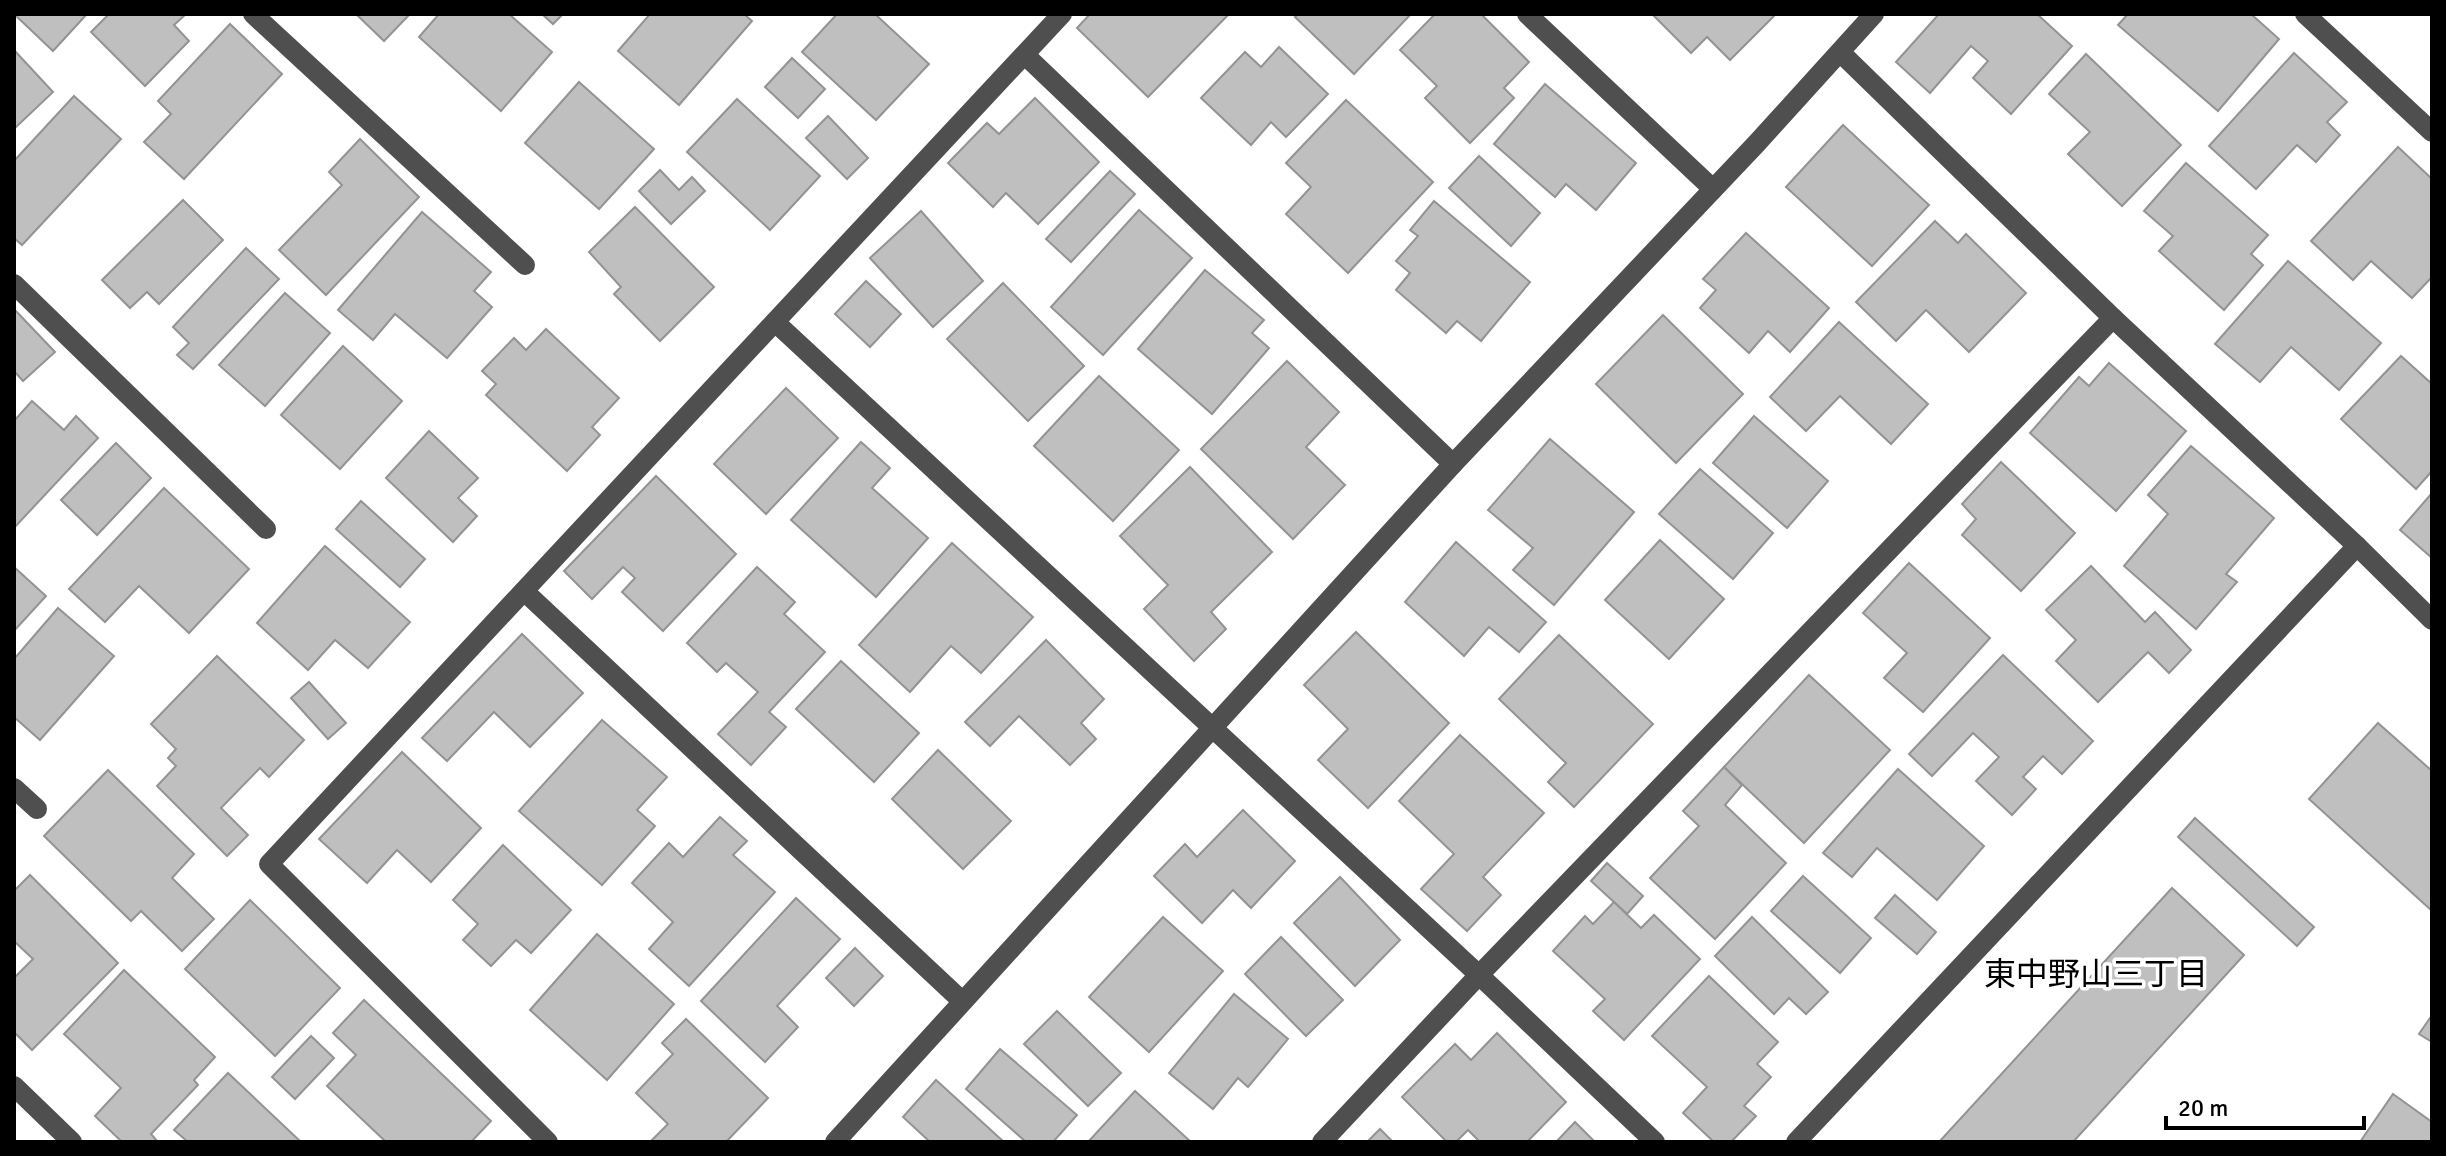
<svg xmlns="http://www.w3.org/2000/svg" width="2446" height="1156" viewBox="0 0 2446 1156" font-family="Signika,'Noto Sans JP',sans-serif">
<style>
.building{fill:#bfbfbf;stroke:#939393;stroke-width:2}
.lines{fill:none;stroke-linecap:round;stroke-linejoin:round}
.minor{stroke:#4f4f4f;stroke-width:20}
.labels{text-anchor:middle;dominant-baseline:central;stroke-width:7;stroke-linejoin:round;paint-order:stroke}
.neighbourhood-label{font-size:32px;fill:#000;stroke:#fff}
</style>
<rect width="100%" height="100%" fill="#fff"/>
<g class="building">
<path d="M14,14h73l-34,37z"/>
<path d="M109,14h77l-12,11 15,16 -44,45 -54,-54z"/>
<path d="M356,14h54l-26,27z"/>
<path d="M439,14h70l43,38 -51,59 -82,-74z"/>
<path d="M542,14h21l-10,10z"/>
<path d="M650,14h94l8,7 -73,84 -61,-54z"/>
<path d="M837,14h38l54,50 -53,56 -74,-68z"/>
<path d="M1090,14h139l-81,83 -71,-69z"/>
<path d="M1298,14h113l-57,60 -59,-57z"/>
<path d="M1435,14h46l48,48 -25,26 10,10 -44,45 -45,-45 12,-12 -37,-36z"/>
<path d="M1652,14h121l1,2 -44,44 -23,-23 -16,16z"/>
<path d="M1939,14h98l35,32 -61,68 -38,-36 15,-17 -17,-15 -41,47 -34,-31z"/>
<path d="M2128,14h123l28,25 -61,72 -100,-86z"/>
<path d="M230,24l52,50 -98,105 -40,-37 27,-28 -13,-13z"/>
<path d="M1279,47l49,47 -42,43 -15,-15 -20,23 -50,-47 44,-46 16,15z"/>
<path d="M14,50l39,42 -39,37z"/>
<path d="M2294,53l53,49 -20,20 13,13 -24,27 -19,-17 -41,44 -47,-43z"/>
<path d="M2086,54l95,91 -59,61 -54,-52 22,-22 -41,-38z"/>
<path d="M792,58l33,31 -27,29 -33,-31z"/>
<path d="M579,82l75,67 -55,60 -74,-66z"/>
<path d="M1545,84l91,79 -40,47 -30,-26 -11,13 -61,-53z"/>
<path d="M74,96l47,43 -99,106 -8,-7v-77z"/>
<path d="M1035,98l64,64 -61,62 -32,-31 -13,14 -45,-44 39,-40 12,11z"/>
<path d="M737,99l83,77 -50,54 -83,-78z"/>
<path d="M1346,100l87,82 -85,91 -62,-59 25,-27 -25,-24z"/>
<path d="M828,116l40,42 -21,21 -41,-41z"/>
<path d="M1843,125l86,80 -57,61 -86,-79z"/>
<path d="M360,139l59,58 -93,98 -47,-45 63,-65 -13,-13z"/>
<path d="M2398,147l34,32v98l-20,21 -41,-37 -18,19 -42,-39z"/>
<path d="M1479,156l61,57 -29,33 -62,-58z"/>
<path d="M2186,163l82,72 -17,19 12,11 -39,45 -65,-59 14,-15 -29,-25z"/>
<path d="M660,170l19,20 13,-13 13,14 -34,33 -32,-33z"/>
<path d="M1110,171l25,23 -64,68 -25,-23z"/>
<path d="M183,200l40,40 -64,64 -12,-12 -17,16 -28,-28z"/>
<path d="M1434,201l96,81 -49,59 -24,-20 -11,12 -50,-43 14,-17 -14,-12 22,-25 -8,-6z"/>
<path d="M635,207l79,80 -54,54 -46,-47 7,-7 -32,-35z"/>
<path d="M1139,210l53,48 -89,97 -52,-48z"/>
<path d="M921,211l62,70 -50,46 -63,-69z"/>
<path d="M422,212l69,60 -17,19 18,16 -45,51 -52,-44 -22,26 -35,-30z"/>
<path d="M1935,221l23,22 8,-9 60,59 -57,59 -43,-42 -30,31 -40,-39z"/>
<path d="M1746,233l83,75 -39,44 -22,-21 -19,22 -49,-45 16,-18 -13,-11z"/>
<path d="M246,248l33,31 -86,90 -16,-14 12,-12 -16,-16z"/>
<path d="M2288,261l93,82 -42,47 -48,-43 -31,35 -45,-38z"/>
<path d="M1205,270l59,50 -12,13 17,15 -57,66 -74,-65z"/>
<path d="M866,281l35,33 -31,33 -35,-33z"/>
<path d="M1003,283l81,83 -56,55 -81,-82z"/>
<path d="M285,293l45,40 -65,73 -46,-41z"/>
<path d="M14,309l41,43 -32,29 -9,-10z"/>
<path d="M1663,315l80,79 -67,69 -80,-79z"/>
<path d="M1839,322l89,82 -37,40 -51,-48 -34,35 -36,-34z"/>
<path d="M546,329l73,69 -27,29 8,8 -33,36 -81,-76 10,-11 -14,-13 32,-33 12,12z"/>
<path d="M343,346l59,55 -62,68 -59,-54z"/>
<path d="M2401,356l31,28v87l-16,18 -75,-70z"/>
<path d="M1287,361l52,51 -33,35 39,38 -52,54 -92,-90z"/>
<path d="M2109,363l77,68 -70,80 -86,-78 49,-56 10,9z"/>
<path d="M1099,376l80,74 -66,71 -79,-75z"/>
<path d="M786,388l52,50 -72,76 -52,-50z"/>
<path d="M32,401l32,29 12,-14 22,22 -84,90v-107z"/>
<path d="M1754,416l74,65 -41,47 -74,-65z"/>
<path d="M429,431l49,47 -20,20 19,18 -24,26 -67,-64z"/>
<path d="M1550,439l84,73 -80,93 -41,-35 20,-22 -45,-38z"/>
<path d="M861,442l29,26 -18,20 56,50 -52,59 -85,-77z"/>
<path d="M116,443l35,35 -54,57 -36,-35z"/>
<path d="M2191,446l83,72 -48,56 11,8 -41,47 -72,-63 44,-52 -20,-19z"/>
<path d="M2001,462l74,71 -54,58 -59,-56 14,-16 -14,-15z"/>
<path d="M1190,467l82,85 -61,60 15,17 -32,32 -50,-52 24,-24 -48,-49z"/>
<path d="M1700,469l73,64 -40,46 -74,-65z"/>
<path d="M656,476l80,78 -73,77 -41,-39 13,-14 -12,-11 -31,32 -28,-28z"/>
<path d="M164,488l85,81 -60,64 -50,-47 -34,36 -36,-33z"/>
<path d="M2432,493v65l-32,-28z"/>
<path d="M361,501l64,58 -25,28 -64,-58z"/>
<path d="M1660,540l64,59 -55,60 -64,-59z"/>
<path d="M1456,542l90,80 -27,30 -30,-25 -25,29 -59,-54z"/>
<path d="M952,543l81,74 -52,56 -30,-27 -41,46 -51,-47z"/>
<path d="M325,546l85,76 -42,46 -33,-28 -27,30 -51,-47z"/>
<path d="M1909,563l81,75 -67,74 -39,-34 23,-25 -44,-40z"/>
<path d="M2091,566l54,56 10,-10 36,38 -22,23 -21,-21 -50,50 -42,-41 20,-21 -30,-30z"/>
<path d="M14,567l32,29 -32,35z"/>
<path d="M757,567l38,35 -11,12 41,38 -56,60 17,15 -35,38 -33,-31 40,-42 -32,-29 -9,9 -30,-29z"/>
<path d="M58,608l56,48 -74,84 -26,-23v-58z"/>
<path d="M1356,632l93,91 -81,85 -50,-48 30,-31 -44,-44z"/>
<path d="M522,634l61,59 -53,54 -36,-35 -47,49 -25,-23z"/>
<path d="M1559,635l94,89 -79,83 -26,-25 18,-19 -67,-64z"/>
<path d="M1046,640l58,59 -23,24 15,16 -26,26 -51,-49 -29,30 -25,-24z"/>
<path d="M2003,655l90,86 -31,33 -19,-18 -20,21 13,12 -24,26 -36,-34 23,-24 -26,-24 -41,43 -23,-22z"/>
<path d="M217,656l87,84 -35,37 -9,-9 -39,40 27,27 -21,21 -70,-70 19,-20 -8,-8 8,-9 -25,-25z"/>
<path d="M841,661l78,72 -45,49 -78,-73z"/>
<path d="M1809,675l81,75 -86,93 -80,-76z"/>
<path d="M309,682l37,41 -18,16 -37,-41z"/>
<path d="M602,720l65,57 -30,33 18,16 -53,59 -83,-74z"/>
<path d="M2378,723l54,48v140l-123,-112z"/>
<path d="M1460,735l84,78 -61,64 18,18 -34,36 -46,-42 33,-35 -55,-53z"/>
<path d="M938,750l73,71 -48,48 -71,-70z"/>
<path d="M402,752l79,76 -50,54 -34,-32 -30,33 -48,-44z"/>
<path d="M1724,767l18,18 -17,20 61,58 -71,76 -65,-61 49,-52 -16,-15z"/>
<path d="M1898,769l86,77 -47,54 -60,-52 -25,29 -29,-24z"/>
<path d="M108,770l86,84 -22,24 42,41 -32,32 -41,-40 -10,10 -87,-85z"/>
<path d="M1243,810l52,51 -44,47 -18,-18 -31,33 -48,-47 31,-32 12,13z"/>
<path d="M720,817l27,24 -14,14 42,37 -86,94 -40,-37 24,-27 -41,-39 37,-40 14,14z"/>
<path d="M2195,818l119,109 -17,19 -119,-109z"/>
<path d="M503,845l68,65 -40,43 -15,-13 -25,26 -28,-26 15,-16 -25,-24z"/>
<path d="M1607,863l36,33 -16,18 -36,-33z"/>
<path d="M30,875l88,88 -86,87 -18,-18v-54l19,-19 -19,-18v-50z"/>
<path d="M1803,876l68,62 -31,35 -69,-62z"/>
<path d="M1340,877l60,63 -45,46 -61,-63z"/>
<path d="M2172,888l72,67 -171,187h-134z"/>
<path d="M1895,895l41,37 -19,22 -42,-36z"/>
<path d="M796,898l44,41 -63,67 21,21 -33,35 -64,-61z"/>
<path d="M250,900l90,88 -65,68 -90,-87z"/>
<path d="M1614,902l27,26 13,-13 46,44 -76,81 -31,-29 12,-12 -52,-48 32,-35 8,8z"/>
<path d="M1163,917l60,54 -74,81 -60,-55z"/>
<path d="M1752,917l76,75 -22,22 -17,-16 -15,16 -59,-58z"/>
<path d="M597,934l77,70 -67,76 -77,-70z"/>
<path d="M1281,937l62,63 -37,36 -61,-62z"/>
<path d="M855,948l28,28 -29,30 -28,-28z"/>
<path d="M124,970l91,87 -21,23 4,5 -47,49 7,8h-36l-27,-26 26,-28 -57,-54z"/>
<path d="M1709,976l69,66 -21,22 14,13 -27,29 12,10 -25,26h-17l-31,-29 24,-26 -55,-51z"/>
<path d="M1234,994l54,45 -40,48 -10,-9 -25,31 -44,-36z"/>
<path d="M364,1000l127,121 -20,21h-85l-59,-56 29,-31 -23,-22z"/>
<path d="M1057,1011l64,62 -33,33 -64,-62z"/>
<path d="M2430,1018l2,1v23l-13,-8z"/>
<path d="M686,1019l82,79 -42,44h-76l18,-18 -32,-31 37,-39 -11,-11z"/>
<path d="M1497,1033l69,69 -39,40h-47l-12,-12 -12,12h-9l-45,-45 53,-53 16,16z"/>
<path d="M311,1036l23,22 -39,41 -23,-22z"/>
<path d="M1000,1049l77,66 -24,27h-27l-60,-53z"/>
<path d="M228,1073l73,69h-113l-14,-12z"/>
<path d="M936,1080l68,62h-74l-27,-25z"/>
<path d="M1135,1091l56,51h-103z"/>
<path d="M2393,1094l39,28v20h-72z"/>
<path d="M1575,1122l20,20h-39z"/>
<path d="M1380,1129l13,13h-26z"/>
</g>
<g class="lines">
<g class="minor">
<path d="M253,14l272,251"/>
<path d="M1527,14l186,175"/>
<path d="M2305,14l127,118"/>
<path d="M1840,52l273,266 244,228 75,74"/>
<path d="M1025,55l428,409"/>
<path d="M14,284l252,245"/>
<path d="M775,322l704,653 176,167"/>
<path d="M524,591l438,410"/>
<path d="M14,788l23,21"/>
<path d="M14,1086l58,56"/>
<path d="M548,1142l-279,-278 793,-850"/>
<path d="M835,1142l618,-678 304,-321 117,-129"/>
<path d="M1322,1142l157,-167 634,-657"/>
<path d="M1796,1142l561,-596"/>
</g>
</g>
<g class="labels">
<g class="neighbourhood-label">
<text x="2096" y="974">東中野山三丁目</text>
</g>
</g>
<rect width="2446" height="1156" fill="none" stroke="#000000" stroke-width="32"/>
<path d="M2166 1116v12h198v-12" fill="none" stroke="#000000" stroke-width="4"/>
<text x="2178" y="1116" font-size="24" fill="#000000" stroke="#ffffff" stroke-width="6" paint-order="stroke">20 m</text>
</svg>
